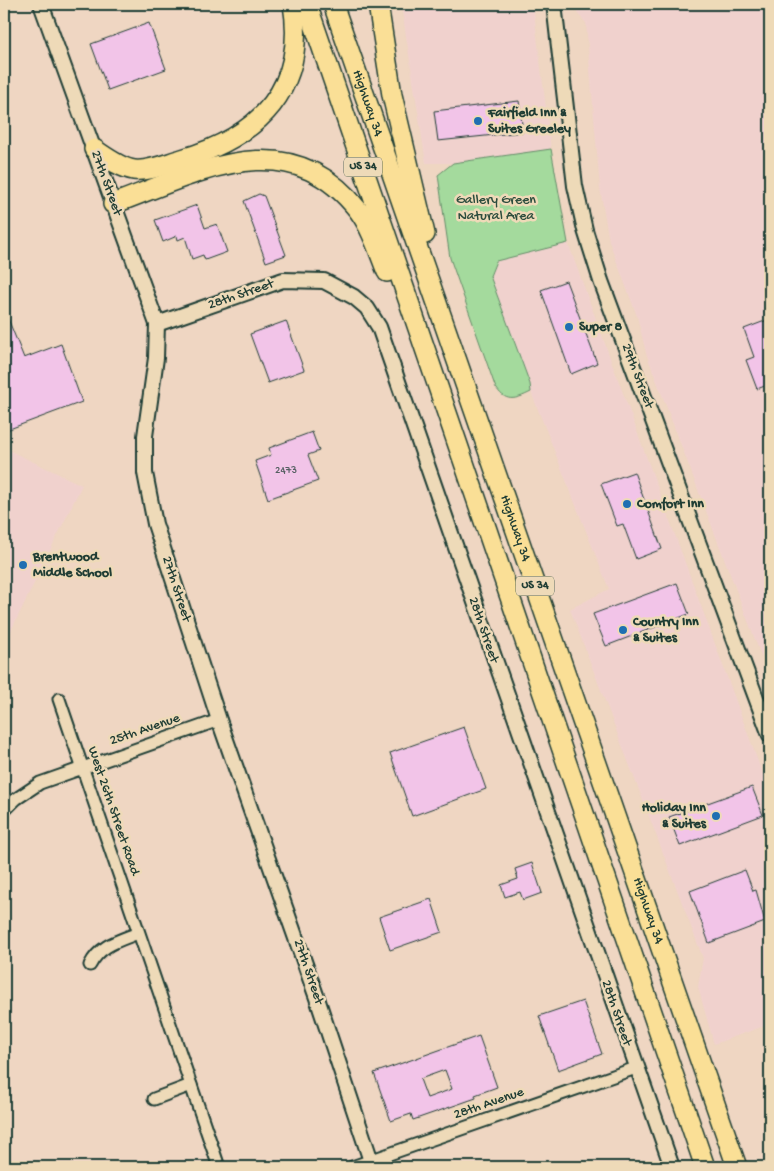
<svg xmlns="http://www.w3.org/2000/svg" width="774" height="1171" viewBox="0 0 774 1171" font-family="'Gochi Hand',sans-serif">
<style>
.built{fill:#f0d1cd}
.green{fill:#a4da9d;stroke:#628c68}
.building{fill:#f2c4e8;stroke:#1f3d34;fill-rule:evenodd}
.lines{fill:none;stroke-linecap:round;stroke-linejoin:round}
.minor-casing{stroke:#1f3d34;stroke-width:15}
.tertiary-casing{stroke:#1f3d34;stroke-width:18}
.trunk-casing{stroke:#1f3d34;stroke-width:22}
.minor{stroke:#eedab8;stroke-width:11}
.tertiary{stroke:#eedab8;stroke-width:14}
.trunk{stroke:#fadf96;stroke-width:19}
.poi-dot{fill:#1f6fb2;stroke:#eedab8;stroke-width:2}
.labels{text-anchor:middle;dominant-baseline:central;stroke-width:5;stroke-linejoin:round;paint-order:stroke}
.number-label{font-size:11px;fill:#545f61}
.shield{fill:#eedab8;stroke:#5d6c5c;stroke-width:1}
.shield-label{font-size:12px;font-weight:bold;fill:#1f3d34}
.street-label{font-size:14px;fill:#1f3d34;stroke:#eedab8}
.poi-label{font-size:14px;font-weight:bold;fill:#1f3d34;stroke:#eedab8;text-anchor:start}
.park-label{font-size:14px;fill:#2c4d3e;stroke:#eedab8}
</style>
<rect width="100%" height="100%" fill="#efd6c2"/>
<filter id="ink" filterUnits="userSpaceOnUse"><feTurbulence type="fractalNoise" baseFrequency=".02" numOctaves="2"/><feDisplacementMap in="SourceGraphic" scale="10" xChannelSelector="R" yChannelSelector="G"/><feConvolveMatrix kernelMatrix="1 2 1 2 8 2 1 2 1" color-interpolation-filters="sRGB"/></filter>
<g filter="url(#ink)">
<g class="built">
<path d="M401,4h132l18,145 -98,14h-27z"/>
<path d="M576,4h194v675l-124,-326 -9,-37 -28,-75 -9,-53 -14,-165 -9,-10z"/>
<path d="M568,243l202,551v230l-56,20 -16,-57 5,-29 -133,-349 39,-20 -78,-197 -41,-116 6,-15z"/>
<path d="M4,448l78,37 -78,160z"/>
</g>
<path class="green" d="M551,149l17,94 -72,18 -6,15 40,108 1,8c-16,8 -26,11 -36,-6l-45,-128 -12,-83 15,-12z"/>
<g class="building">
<path d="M149,23l17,46 -58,21 -17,-46z"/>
<path d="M519,101l4,31 -85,9 -4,-30z"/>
<path d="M259,194l5,2 22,59 -20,7 -22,-61z"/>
<path d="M197,205l8,23 12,-4 10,28 -22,8 -2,-5 -11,4 -7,-22 -7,3 -1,-4 -14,6 -8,-22z"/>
<path d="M566,281l31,82 -26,11 -30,-84z"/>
<path d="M4,309l20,49 37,-14 21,58 -78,29z"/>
<path d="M770,319v65l-13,5 -11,-29 8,-3 -10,-28z"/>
<path d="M286,321l18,49 -36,13 -18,-49z"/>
<path d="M312,432l7,19 -11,4 10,26 -50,18 -13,-38 16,-6 -2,-7z"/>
<path d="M634,472l28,77 -26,10 -13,-35 -6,2 -16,-42z"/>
<path d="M677,583l12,31 -83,32 -13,-32z"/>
<path d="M464,727l22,62 -74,27 -22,-63z"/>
<path d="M752,787l11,28 -83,31 -11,-29z"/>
<path d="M532,863l10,30 -19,7 -3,-8 -15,5 -4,-12 17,-6 -3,-10z"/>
<path d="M745,870l8,21 3,-1 9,32 -56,21 -19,-52z"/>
<path d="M431,899l11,33 -52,18 -11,-33z"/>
<path d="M583,1001l19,53 -44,16 -19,-54z"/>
<path d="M479,1036l18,51 -22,8 1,3 -63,22 -2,-6 -20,7 -17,-48zM445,1070l7,19 -25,9 -7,-19z"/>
</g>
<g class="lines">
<g class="minor-casing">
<g id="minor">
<path d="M59,699l160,468"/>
<path d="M4,811l12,-12 24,-16 179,-63"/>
<path d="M90,965c10,-20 28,-24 48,-32"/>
<path d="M154,1099l37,-14"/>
<path d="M352,1167l284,-99"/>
</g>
</g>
<g class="tertiary-casing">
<g id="tertiary">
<path d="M41,4l116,320 -1,34 -11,78v37l10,51 64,196 98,278 56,169"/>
<path d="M554,4l21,182 10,44 16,51 169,454"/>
<path d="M157,324l126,-44 41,1 30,16 13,11 12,19 293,840"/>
</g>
</g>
<g class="trunk-casing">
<g id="trunk">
<path d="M307,4l398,1163"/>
<path id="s1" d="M333,4l404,1163"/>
<path d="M378,4l14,91 33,139"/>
<path d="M94,149c12,8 26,19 40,21 15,2 34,-7 48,-11 78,-23 125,-71 111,-155"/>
<path d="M113,204c85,-31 175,-83 245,6 13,17 21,42 29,62"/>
</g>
</g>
<use href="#minor" class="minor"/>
<use href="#tertiary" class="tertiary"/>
<use href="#trunk" class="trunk"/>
</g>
</g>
<g class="poi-dot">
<circle cx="478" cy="121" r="5"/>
<circle cx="569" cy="327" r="5"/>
<circle cx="627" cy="504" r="5"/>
<circle cx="23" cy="565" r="5"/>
<circle cx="623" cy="630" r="5"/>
<circle cx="716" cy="816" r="5"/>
</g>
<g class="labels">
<g class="number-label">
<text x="286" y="471">2473</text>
</g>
<g class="shield">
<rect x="344" y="157.5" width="38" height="19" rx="4"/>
<rect x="516" y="576.5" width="38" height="19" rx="4"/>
</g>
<g class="shield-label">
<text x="363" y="167">US 34</text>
<text x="535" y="586">US 34</text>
</g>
<g class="street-label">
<text stroke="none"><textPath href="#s1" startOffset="105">Highway 34</textPath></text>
<text transform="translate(106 183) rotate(70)">27th Street</text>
<text transform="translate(241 295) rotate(-19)">28th Street</text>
<text transform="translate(637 376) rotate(69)">29th Street</text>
<text stroke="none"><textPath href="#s1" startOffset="555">Highway 34</textPath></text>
<text transform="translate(176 589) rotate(72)">27th Street</text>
<text transform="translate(483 630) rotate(71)">28th Street</text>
<text transform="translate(145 730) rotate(-19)">25th Avenue</text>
<text transform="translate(113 811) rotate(71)">West 26th Street Road</text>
<text stroke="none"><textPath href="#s1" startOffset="960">Highway 34</textPath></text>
<text transform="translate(308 972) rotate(71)">27th Street</text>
<text transform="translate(616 1013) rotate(71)">28th Street</text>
<text transform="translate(489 1104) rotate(-19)">28th Avenue</text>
</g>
<g class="poi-label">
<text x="488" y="113">Fairfield Inn &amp;<tspan x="488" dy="16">Suites Greeley</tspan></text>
<text x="579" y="327">Super 8</text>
<text x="637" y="504">Comfort Inn</text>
<text x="33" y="557">Brentwood<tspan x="33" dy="16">Middle School</tspan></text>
<text x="633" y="622">Country Inn<tspan x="633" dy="16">&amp; Suites</tspan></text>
<text x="706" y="808" text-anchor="end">Holiday Inn<tspan x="706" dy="16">&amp; Suites</tspan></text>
</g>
<g class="park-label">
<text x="496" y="200">Gallery Green<tspan x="496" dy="16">Natural Area</tspan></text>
</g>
</g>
<rect width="774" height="1171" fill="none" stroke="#eedab8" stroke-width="20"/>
<rect x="10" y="10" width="754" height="1151" fill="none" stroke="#1f3d34" stroke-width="2" filter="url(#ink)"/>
</svg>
